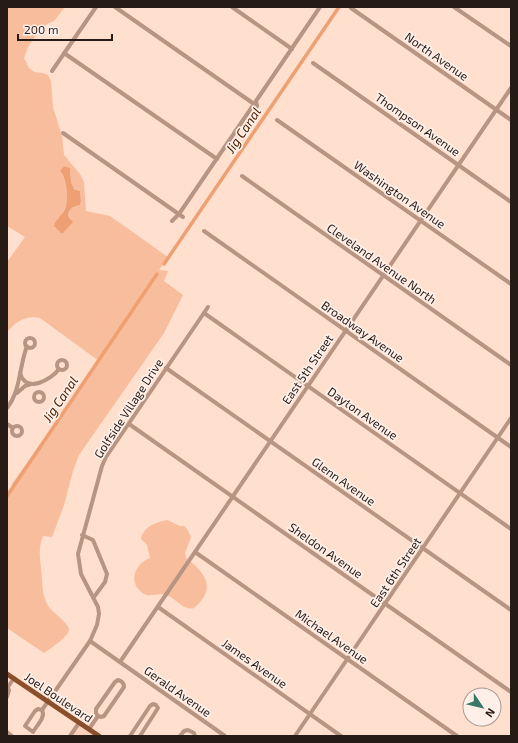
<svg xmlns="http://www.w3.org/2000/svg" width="518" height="743" viewBox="0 0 518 743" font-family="'Exo 2',sans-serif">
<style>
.built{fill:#f9d1bc}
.green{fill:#f8bd9d;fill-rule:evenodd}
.water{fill:#efa073}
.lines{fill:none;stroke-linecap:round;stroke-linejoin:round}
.canal{stroke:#efa073;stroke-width:3.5}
.minor{stroke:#b89582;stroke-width:4}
.major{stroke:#8c4f2b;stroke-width:5}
.labels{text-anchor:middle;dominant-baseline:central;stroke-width:3.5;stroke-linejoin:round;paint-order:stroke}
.street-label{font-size:12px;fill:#271b15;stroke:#fef0e9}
.water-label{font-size:13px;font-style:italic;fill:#522100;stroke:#fef0e9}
</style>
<rect width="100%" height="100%" fill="#ffdfcd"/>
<path class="built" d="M79,724l17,12h-26z"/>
<g class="green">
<path d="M7,7h58l-11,14 -7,3 -8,7 -11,16 -4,11 5,10 5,4 9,1 5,2 3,6 2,26 9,29 2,19 16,19 4,8 2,29 24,5 58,41 -9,13 9,1 -4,10 19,14 -19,38 -85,122 -6,16 -9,34 -12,32 -9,-1c-5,12 -3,20 -2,33 2,14 0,26 8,38 5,7 20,16 20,23 -1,7 -19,19 -25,23l-37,-25v-131l3,-3 2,-10 87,-123 -59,-43c-13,-3 -24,3 -33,14v-70l18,-25 -18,-11zM64,166l6,2 1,14 2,6 7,3 1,10 -1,4c-6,1 -12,4 -12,11l4,4 -15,-1c4,-4 7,-8 9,-13 3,-10 0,-27 -6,-35z"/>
<path d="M167,520l13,6h4l3,3 4,8 -6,16 1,5c20,15 31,31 8,50 -10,3 -17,-8 -25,-12 -8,-4 -15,0 -23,-1 -18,-9 -14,-30 4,-37l-3,-13 -6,-6c2,-12 15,-17 26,-19z"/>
</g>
<path class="water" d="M64,166l6,2 1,14 3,7 6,2 1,10 -1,4c-6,1 -12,4 -12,11l5,6 -10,11h-2l-7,-7c2,-7 7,-10 11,-17 4,-9 2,-30 -5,-38z"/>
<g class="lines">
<g class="canal">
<path d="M164,264l175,-257"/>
<path d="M7,496l150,-222"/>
</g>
<g class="minor">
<path d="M115,7l142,99"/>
<path d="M232,7l60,42"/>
<path d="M454,7l57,39"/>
<path d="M351,8l160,112"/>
<path d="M64,53l153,106"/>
<path d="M313,63l198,139"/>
<path d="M52,71l44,-64"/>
<path d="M277,120l234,164"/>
<path d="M63,133l120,84"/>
<path d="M242,176l269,189"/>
<path d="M172,221l7,-7 73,-107 5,-1 -1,-5 64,-94"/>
<path d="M204,231l307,216"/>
<path d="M204,313l307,216"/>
<circle cx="30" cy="343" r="5"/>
<circle cx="62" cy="365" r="5"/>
<path d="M166,368l345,242"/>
<path d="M20,373c6,21 31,7 39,-4"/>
<circle cx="39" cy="397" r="5"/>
<path d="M17,393l8,-7 6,-2"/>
<path d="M7,408c14,-18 12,-41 20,-62"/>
<path d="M7,424l6,4"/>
<path d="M129,424l382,268"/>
<circle cx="17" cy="431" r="5"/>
<path d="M82,535l11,5 14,34 -2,8 -11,15"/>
<path d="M195,552l262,184"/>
<path d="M158,607l183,129"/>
<path d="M90,641l135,95"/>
<path d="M120,662l391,-574"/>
<path d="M118,680c4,1 6,3 6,7l-20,29 -3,1 -3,-1 -2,-3v-4l19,-27z"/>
<path d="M7,687l2,3 -2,7"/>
<path d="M8,687l6,-9"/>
<path d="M38,709l4,1c4,7 -5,15 -9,22l-8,-6 10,-15z"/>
<path d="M42,710l48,-69 7,-16 2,-11 -1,-7 -17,-33 -3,-20 24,-88 4,-9 102,-150"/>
<path d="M89,729l9,-13"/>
<path d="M7,732l5,4"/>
<path d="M70,736l9,-13"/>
<path d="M130,736l20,-30 3,-2 3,1 2,3 -18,28"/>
<path d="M180,736l4,-5 4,-1 6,3 1,3"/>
<path d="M295,736l216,-318"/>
</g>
<path class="major" d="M7,674l92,62"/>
</g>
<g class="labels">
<g class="street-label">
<text transform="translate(437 56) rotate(35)">North Avenue</text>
<text transform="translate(418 124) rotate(35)">Thompson Avenue</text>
<text transform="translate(400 194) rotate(35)">Washington Avenue</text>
<text transform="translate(382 263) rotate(35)">Cleveland Avenue North</text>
<text transform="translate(363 331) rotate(35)">Broadway Avenue</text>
<text transform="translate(307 369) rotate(-56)">East 5th Street</text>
<text transform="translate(128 408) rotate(-57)">Golfside Village Drive</text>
<text transform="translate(363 413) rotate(35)">Dayton Avenue</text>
<text transform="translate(344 481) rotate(35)">Glenn Avenue</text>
<text transform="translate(326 550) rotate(35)">Sheldon Avenue</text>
<text transform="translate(395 572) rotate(-56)">East 6th Street</text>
<text transform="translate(332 636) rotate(35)">Michael Avenue</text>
<text transform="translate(255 663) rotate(35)">James Avenue</text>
<text transform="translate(178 691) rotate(35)">Gerald Avenue</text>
<text transform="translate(59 697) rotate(34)">Joel Boulevard</text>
</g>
<g class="water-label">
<text transform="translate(243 130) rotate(-56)">Jig Canal</text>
<text transform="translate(60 399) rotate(-56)">Jig Canal</text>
</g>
</g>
<rect width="518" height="743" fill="none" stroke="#271b15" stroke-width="16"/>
<g transform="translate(482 707) rotate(125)"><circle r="19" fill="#fef0e9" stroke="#a89b94"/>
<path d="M0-3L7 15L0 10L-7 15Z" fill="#397866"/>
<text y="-6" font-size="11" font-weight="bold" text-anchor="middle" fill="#271b15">N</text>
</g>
<path d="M18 34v6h94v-6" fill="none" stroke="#271b15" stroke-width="2"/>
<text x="24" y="34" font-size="12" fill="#271b15" stroke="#fef0e9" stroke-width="3" paint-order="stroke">200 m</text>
</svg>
